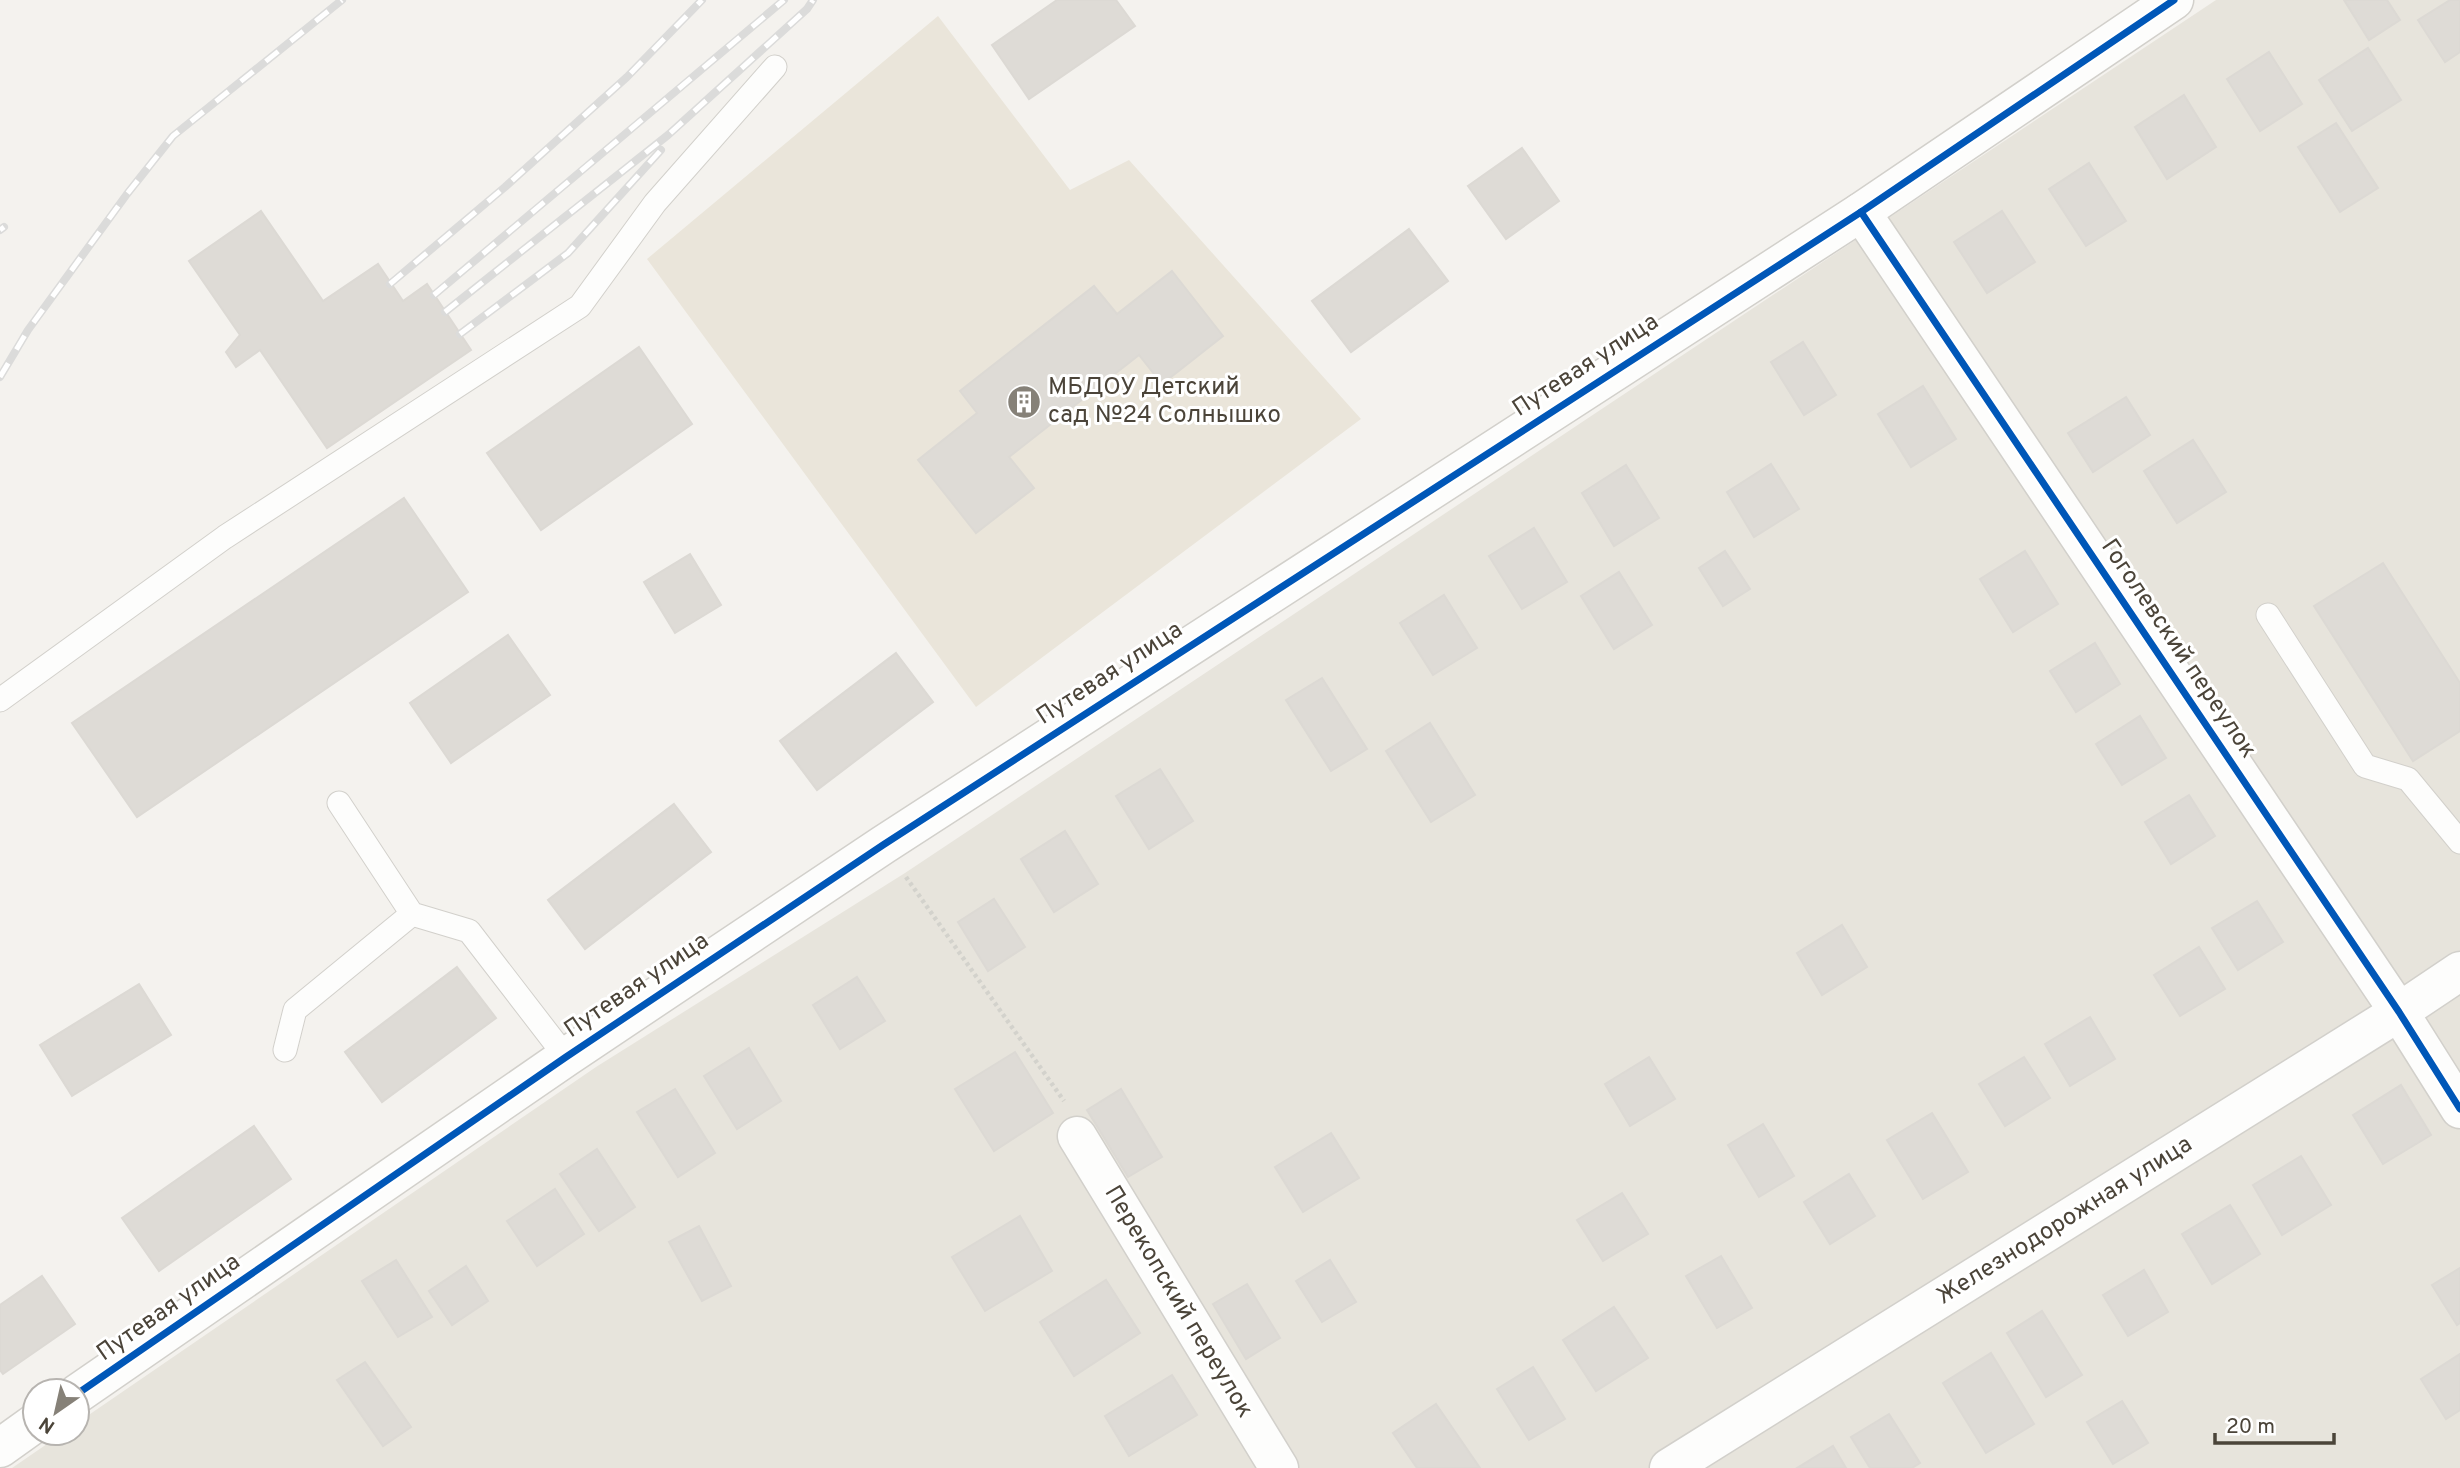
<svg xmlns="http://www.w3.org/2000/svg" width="2460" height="1468" viewBox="0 0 2460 1468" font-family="Overpass,sans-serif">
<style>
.residential{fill:#e7e4dc}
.education{fill:#eae5da}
.building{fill:#dedbd6;stroke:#dcd9d4;stroke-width:2}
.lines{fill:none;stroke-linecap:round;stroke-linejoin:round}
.lane-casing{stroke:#d2d0cb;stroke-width:25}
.street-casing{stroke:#d2d0cb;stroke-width:41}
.path{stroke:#d3d2cc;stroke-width:4.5;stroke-dasharray:3.5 3.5;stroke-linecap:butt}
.lane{stroke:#fdfdfc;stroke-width:23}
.street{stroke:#fdfdfc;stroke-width:38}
.rail-casing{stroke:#dbdbda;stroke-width:8}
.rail{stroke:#fff;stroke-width:5;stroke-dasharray:16;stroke-linecap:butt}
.cycleway-casing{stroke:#fff;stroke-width:11}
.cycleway{stroke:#0057b8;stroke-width:7}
.labels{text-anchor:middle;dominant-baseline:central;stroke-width:6;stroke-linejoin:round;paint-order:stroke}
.street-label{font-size:24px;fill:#4b4439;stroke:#fff}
.poi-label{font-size:24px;fill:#4b4439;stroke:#fff;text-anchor:start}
</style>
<rect width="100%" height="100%" fill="#f4f2ee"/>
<path class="residential" d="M2216,0h244v1468h-2448l51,-35h14v-10l519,-356 309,-194z"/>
<path class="education" d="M938,16l132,174 59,-30 232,259 -385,288 -329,-448z"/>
<g class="building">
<path d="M1057,0h59l19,26 -106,73 -37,-54z"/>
<path d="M2344,0h43l13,20 -31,20z"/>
<path d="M2450,0h10v52l-15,10 -27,-42z"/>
<path d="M2368,48l33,52 -49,31 -33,-51z"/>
<path d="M2269,52l33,52 -42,27 -33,-52z"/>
<path d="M2184,95l32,52 -49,32 -32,-52z"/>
<path d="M2336,123l42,65 -38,24 -42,-65z"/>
<path d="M1522,148l37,53 -53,38 -38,-53z"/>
<path d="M2089,163l37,58 -40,25 -37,-57z"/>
<path d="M261,211l62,90 55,-37 25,37 24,-17 44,66 -144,98 -67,-98 -24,17 -10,-15 14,-17 -51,-74z"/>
<path d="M2002,211l33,51 -48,31 -33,-51z"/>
<path d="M1409,229l39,52 -97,71 -39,-51z"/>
<path d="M1172,271l51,65 -61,48 -23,-29 -130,102 25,31 -58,45 -58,-73 59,-47 -17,-22 134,-105 23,28z"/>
<path d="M1803,342l33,53 -32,20 -33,-53z"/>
<path d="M639,347l53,77 -151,106 -54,-77z"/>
<path d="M1923,386l33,53 -45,28 -33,-53z"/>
<path d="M2126,397l24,38 -57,37 -25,-39z"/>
<path d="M2193,440l33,52 -49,31 -33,-52z"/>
<path d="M1771,464l28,45 -45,28 -27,-45z"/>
<path d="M1626,465l33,53 -45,28 -32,-53z"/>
<path d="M404,498l64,94 -331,225 -65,-94z"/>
<path d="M1534,528l33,54 -45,27 -33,-53z"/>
<path d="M1725,551l25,38 -27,17 -24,-38z"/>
<path d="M2025,551l33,53 -45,28 -33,-53z"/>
<path d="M690,554l31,51 -46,28 -31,-51z"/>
<path d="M2383,563l77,120v48l-47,30 -99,-155z"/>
<path d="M1619,572l33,53 -38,24 -33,-53z"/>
<path d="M1444,595l33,53 -44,27 -33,-52z"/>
<path d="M508,635l42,60 -99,68 -41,-60z"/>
<path d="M2095,643l25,41 -44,28 -26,-41z"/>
<path d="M896,653l37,49 -116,88 -37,-49z"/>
<path d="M1322,678l45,71 -36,22 -45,-71z"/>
<path d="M2140,716l26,42 -44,27 -26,-41z"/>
<path d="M1430,723l45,72 -44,27 -45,-71z"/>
<path d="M1160,769l33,52 -44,28 -33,-53z"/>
<path d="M2189,795l26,41 -44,28 -26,-42z"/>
<path d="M674,804l37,48 -126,97 -37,-49z"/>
<path d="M1065,831l33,53 -44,28 -33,-53z"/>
<path d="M994,899l31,48 -37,24 -30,-49z"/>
<path d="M2257,901l26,41 -45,28 -26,-42z"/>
<path d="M1842,925l25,42 -45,28 -25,-42z"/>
<path d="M2199,947l26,42 -45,27 -26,-41z"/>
<path d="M457,967l39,51 -114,84 -37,-50z"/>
<path d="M857,977l28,44 -45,28 -27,-44z"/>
<path d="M139,984l32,51 -99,61 -32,-51z"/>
<path d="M2090,1017l25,42 -45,27 -25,-42z"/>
<path d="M749,1048l32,53 -44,28 -33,-53z"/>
<path d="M1015,1052l38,61 -59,38 -39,-62z"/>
<path d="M1649,1057l26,42 -45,27 -25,-42z"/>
<path d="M2024,1057l26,41 -45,28 -26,-42z"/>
<path d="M2401,1085l30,50 -48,29 -30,-49z"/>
<path d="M675,1089l40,64 -37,24 -41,-65z"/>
<path d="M1121,1089l41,68 -34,20 -41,-67z"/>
<path d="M1932,1113l36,59 -45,27 -36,-59z"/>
<path d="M1763,1124l31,52 -35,21 -31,-52z"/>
<path d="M254,1126l37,53 -132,92 -37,-53z"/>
<path d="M1331,1133l28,45 -56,34 -28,-45z"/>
<path d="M597,1149l38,58 -36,24 -39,-57z"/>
<path d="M2301,1156l30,49 -49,30 -29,-50z"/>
<path d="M1849,1174l26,42 -45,28 -26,-42z"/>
<path d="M555,1189l29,45 -47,32 -30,-45z"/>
<path d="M1622,1193l26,41 -45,27 -26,-41z"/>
<path d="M2230,1205l30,49 -48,30 -30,-50z"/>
<path d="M1020,1216l32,55 -67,40 -33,-54z"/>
<path d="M699,1226l32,60 -29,15 -33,-59z"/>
<path d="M1721,1256l31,52 -35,20 -31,-52z"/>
<path d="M396,1260l36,57 -34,20 -36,-56z"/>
<path d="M1330,1260l26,42 -34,20 -26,-41z"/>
<path d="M466,1266l22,35 -36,24 -23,-34z"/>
<path d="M2460,1268v55l-3,2 -25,-40z"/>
<path d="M2144,1270l24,42 -40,24 -25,-41z"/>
<path d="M42,1276l33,48 -72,50 -3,-4v-65z"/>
<path d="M1106,1280l34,53 -66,43 -34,-54z"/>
<path d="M1247,1284l33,54 -34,21 -33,-55z"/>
<path d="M1614,1307l34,51 -52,33 -33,-51z"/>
<path d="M2042,1311l40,64 -36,22 -39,-64z"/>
<path d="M1991,1353l43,71 -48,29 -43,-70z"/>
<path d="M2460,1354v56l-14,9 -25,-40z"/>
<path d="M365,1362l46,65 -28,19 -46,-66z"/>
<path d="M1533,1367l32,52 -36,21 -32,-51z"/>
<path d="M1172,1375l25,40 -68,41 -24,-40z"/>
<path d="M2122,1401l26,42 -35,21 -26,-42z"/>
<path d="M1436,1404l44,64h-63l-24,-35z"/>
<path d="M1889,1414l31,49 -8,5h-42l-19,-31z"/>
<path d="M1833,1446l13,22h-49z"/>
</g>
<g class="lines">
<g class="lane-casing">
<g id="lane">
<path d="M2268,615l97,151 43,13 52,63"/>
<path d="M0,700l225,-163 355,-231 75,-103 120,-136"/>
<path d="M339,803l73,111 57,17 97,126"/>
<path d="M285,1050l10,-40 117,-96"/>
</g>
</g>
<g class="street-casing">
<g id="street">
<path d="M1861,212l538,800 61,97"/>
<path d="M1077,1136l202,332"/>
<path d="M77,1394l489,-337 317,-212 978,-633 313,-212"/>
<path d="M0,1448l35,-25"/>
<path d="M1669,1468l730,-456 61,-41"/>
</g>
</g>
<path class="path" d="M906,877l158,224"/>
<use href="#lane" class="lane"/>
<use href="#street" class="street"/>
<g class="rail-casing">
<g id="rail">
<path d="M0,230l4,-3"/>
<path d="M390,284l115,-97 122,-110 75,-77"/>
<path d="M434,295l350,-295"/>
<path d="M445,312l223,-177 139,-126 6,-9"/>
<path d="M460,334l108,-81 93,-103"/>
<path d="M0,377l28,-47 99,-136 46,-58 169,-136"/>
</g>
</g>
<use href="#rail" class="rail"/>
<g class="cycleway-casing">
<g id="cycleway">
<path d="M1861,212l538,800 61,97"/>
<path d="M77,1394l489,-337 317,-212 978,-633 313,-212"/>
</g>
</g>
<use href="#cycleway" class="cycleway"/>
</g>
<defs>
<g id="building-disc" transform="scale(1.75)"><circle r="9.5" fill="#868178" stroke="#fff"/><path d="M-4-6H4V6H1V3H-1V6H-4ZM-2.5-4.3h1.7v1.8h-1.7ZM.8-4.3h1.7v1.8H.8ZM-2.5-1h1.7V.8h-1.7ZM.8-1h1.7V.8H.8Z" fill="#fff"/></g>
</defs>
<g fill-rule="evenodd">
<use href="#building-disc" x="1024" y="402"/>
</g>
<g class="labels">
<g class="street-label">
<text transform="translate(1586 366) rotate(-33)">Путевая улица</text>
<text transform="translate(2178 649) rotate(56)">Гоголевский переулок</text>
<text transform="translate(1110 674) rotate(-33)">Путевая улица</text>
<text transform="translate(637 986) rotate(-34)">Путевая улица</text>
<text transform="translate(2065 1221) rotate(-32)">Железнодорожная улица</text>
<text transform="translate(1178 1302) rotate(59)">Перекопский переулок</text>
<text transform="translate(169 1308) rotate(-35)">Путевая улица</text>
</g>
<g class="poi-label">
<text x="1048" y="388">МБДОУ Детский<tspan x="1048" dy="28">сад №24 Солнышко</tspan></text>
</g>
</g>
<g transform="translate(56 1412) rotate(214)"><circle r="33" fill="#ffffff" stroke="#b7b4b0" stroke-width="2"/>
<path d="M0-5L12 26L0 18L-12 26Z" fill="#868178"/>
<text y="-10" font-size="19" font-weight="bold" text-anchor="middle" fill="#4b4439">N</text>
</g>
<path d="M2215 1433v10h119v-10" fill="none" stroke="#4b4439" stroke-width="3.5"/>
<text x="2226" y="1433" font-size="21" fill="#4b4439" stroke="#ffffff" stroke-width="5" paint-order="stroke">20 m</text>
</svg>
